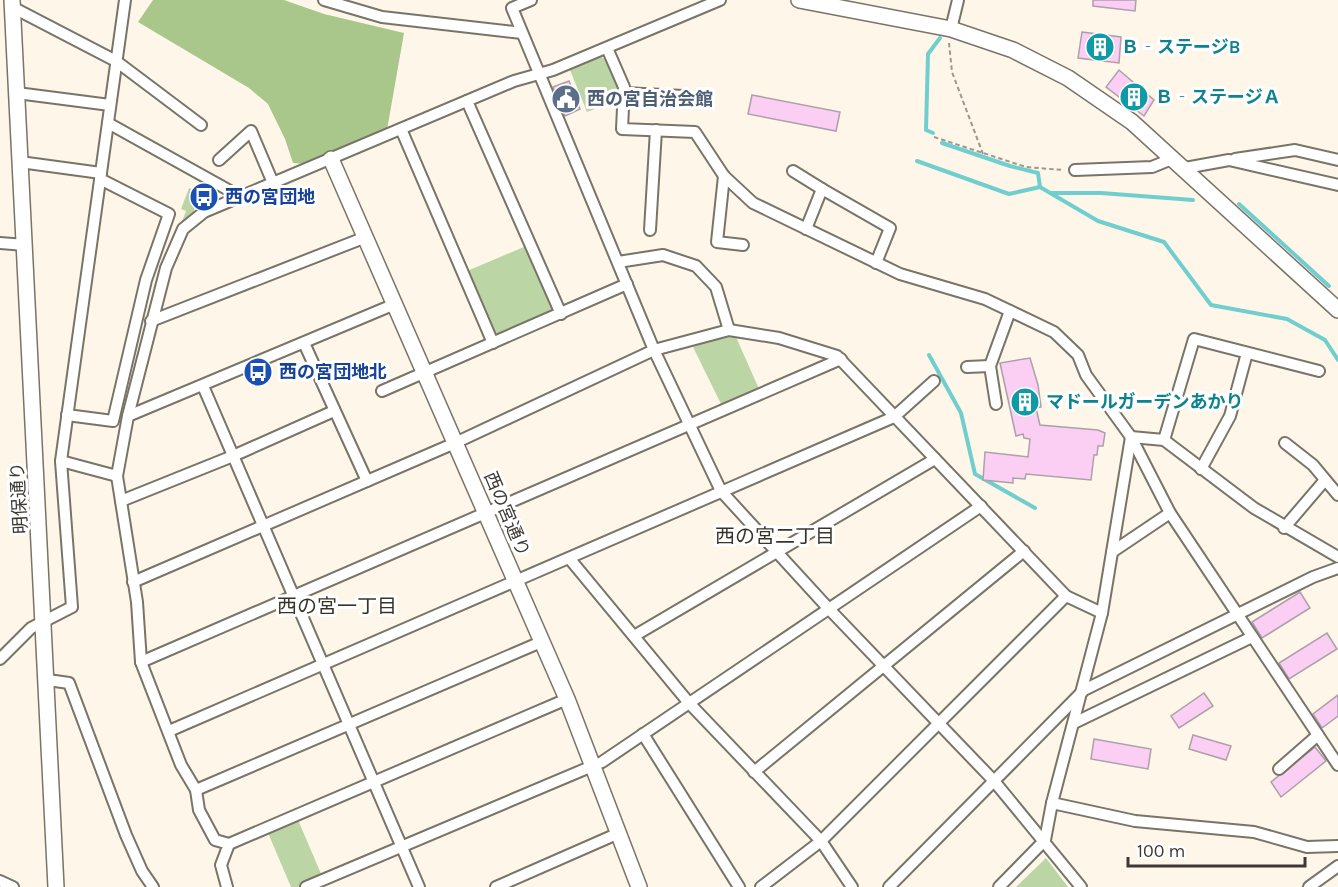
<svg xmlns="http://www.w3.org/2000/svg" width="1338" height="887" viewBox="0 0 1338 887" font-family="Karla,'Noto Sans JP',sans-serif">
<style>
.green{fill:#bcd5a4}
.forest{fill:#a9c78b}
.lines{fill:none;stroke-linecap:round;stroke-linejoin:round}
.stream{stroke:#71cecf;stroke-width:4}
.building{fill:#fbcef4;stroke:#aca0aa;stroke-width:1.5}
.street-casing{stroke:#797468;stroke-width:14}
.secondary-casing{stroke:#797468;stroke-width:18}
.path{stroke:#9d988f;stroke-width:2;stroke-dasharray:4.5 3;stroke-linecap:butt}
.street{stroke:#fff;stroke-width:10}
.secondary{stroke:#fff;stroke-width:15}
.labels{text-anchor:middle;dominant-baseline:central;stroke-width:6;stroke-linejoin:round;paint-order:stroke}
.culture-label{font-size:18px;font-weight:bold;fill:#0d838f;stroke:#fff;text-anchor:start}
.service-label{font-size:18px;font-weight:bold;fill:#4e5e75;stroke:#fff;text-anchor:start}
.transit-label{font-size:18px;font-weight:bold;fill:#164399;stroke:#fff;text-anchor:start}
.street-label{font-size:18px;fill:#3c3934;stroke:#fff}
.neighbourhood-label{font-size:20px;fill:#393429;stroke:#fff}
</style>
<rect width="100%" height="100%" fill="#fef7e9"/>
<g class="green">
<path d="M600,57l5,2 13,29 -2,13 -29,11 -17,-42z"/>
<path d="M189,188l11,5 -8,23 -11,8 5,-13 -5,-2z"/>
<path d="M526,246l27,60 -2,9 -53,21 -5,-3 -26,-62z"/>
<path d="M726,335l10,2 23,52 -37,17 -29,-59z"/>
<path d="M298,820l24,56 -23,11h-8l-23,-54z"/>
<path d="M1046,858l22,29h-52z"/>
</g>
<path class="forest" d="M153,0h131l40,14 80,19 -17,97 -83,34 -11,-1 -8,-24 -17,-35 -19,-16 -111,-66z"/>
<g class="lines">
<g class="stream">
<path d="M933,133l-7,-3 2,-76 12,-16"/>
<path d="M942,143l68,23 28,7 2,14"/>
<path d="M917,161l92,33 31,-7 58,34 66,21 47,63 76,14 38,21 13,20"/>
<path d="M1051,193h50l92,7"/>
<path d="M1239,204l90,82"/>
<path d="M929,355l32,58 14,61 60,34"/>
</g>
</g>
<g class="building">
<path d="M1093,0h43l-1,11 -42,-5z"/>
<path d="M1082,32l39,5 -2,26 -41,-5z"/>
<path d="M1119,70l35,30 -10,16 -38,-29z"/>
<path d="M569,81l11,28 -15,7 -12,-29z"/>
<path d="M752,95l88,17 -4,19 -88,-17z"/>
<path d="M1030,358l8,27 3,22 -5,1 4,17 58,5 7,3 -2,13h-5l-1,9h-3l-3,25 -65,-6 -1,5 -12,-1v5l-30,-3 2,-28 43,5 2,-18 -6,-1 -1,-4 -7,2 -16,-73z"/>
<path d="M1300,592l10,16 -48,30 -10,-16z"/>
<path d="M1327,633l10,16 -48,30 -10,-16z"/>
<path d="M1204,693l9,13 -34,22 -8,-12z"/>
<path d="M1338,695v21l-16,12 -9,-14z"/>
<path d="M1193,735l38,11 -5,14 -37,-11z"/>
<path d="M1094,739l57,10 -3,20 -57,-10z"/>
<path d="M1315,747l11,14 -45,36 -10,-15z"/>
</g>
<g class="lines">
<g class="street-casing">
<g id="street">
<path d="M324,0l58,17 140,16"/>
<path d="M12,7l104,54 85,64"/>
<path d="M951,29l7,-29"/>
<path d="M607,48l17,39 -2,42 73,3 29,44 29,27 147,71 85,25 69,33 24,23 8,20 45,62 -29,176 -50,190 -7,37 -46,47"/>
<path d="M17,93l93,12"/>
<path d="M624,93l59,3"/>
<path d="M467,101l94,213"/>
<path d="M108,123l133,74"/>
<path d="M401,129l92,214"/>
<path d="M1235,159l60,-9 43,10"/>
<path d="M219,160l32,-29 22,52"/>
<path d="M20,162l81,11"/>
<path d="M1185,168l44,-8 109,25"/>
<path d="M1075,170l77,-3 22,-9"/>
<path d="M793,171l29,18"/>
<path d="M724,176l-7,66 26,3"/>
<path d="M806,229l16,-40 68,39 -14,35"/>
<path d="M650,230l6,-100"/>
<path d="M0,243l25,2"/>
<path d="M618,262l45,-7 33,11 20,21 13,43"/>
<path d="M151,321l215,-84"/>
<path d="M304,343l63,138"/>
<path d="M967,367l23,-1"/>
<path d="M203,386l216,501"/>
<path d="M382,391l245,-107"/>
<path d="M996,404l-6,-38 20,-55"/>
<path d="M67,415l46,6 33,-141 23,-66 -69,-35"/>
<path d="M128,416l267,-112"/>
<path d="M1131,437l39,76 168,252"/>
<path d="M1131,437l33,3 90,68 84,49"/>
<path d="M1164,440l30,-101 125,32"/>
<path d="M1285,443l28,22 25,30"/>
<path d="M61,461l56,15"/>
<path d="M1201,469l29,-53 17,-63"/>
<path d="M121,501l112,-45 101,-45"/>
<path d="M1284,528l41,-48"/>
<path d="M1112,552l58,-39"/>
<path d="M569,558l120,145 132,138 31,46"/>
<path d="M133,582l322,-139 199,-93 -142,-342 19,-8"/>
<path d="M634,636l301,-177"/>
<path d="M0,659l31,-31 41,-21 -11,-146 64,-461"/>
<path d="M141,662l700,-303"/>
<path d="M48,680l21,3 57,152 16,36 11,16"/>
<path d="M1074,723l178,-86"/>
<path d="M169,731l725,-314 40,-36"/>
<path d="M643,734l96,153"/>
<path d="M1279,769l39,-34"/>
<path d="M754,772l270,-221"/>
<path d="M196,790l345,-148"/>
<path d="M1052,803l83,18 119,11 53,15 31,-1"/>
<path d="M229,844l338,-145"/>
<path d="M0,881l13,6"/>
<path d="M227,887l-6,-22 8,-21 -14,-4 -16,-30 -3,-20 -15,-25 -40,-103 -4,-60 -20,-126 11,-60 38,-148 17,-39 21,-17 310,-131 39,-11 167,-70"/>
<path d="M306,887l296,-125 379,-256"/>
<path d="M496,887l123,-54"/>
<path d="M761,887l60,-46 245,-245"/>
<path d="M889,887l195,-197 229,-113 25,-9"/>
<path d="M1081,887l-87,-106 -165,-172 -108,-118 -67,-141 75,-20 50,8 58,18 229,240 36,17"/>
<path d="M1309,887l29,-21"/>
</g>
</g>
<g class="secondary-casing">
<g id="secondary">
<path d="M12,0l44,887"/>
<path d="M799,0l152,29 62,21 55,28 64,44 206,188"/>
<path d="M331,159l236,540 72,188"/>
</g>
</g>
<g class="path">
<path d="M949,43l3,29 31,82"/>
<path d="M934,137l92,30 37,3"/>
</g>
<use href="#street" class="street"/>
<use href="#secondary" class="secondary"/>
</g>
<defs>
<g id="building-disc" transform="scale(1.5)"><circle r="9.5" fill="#0f9aa8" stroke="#fff"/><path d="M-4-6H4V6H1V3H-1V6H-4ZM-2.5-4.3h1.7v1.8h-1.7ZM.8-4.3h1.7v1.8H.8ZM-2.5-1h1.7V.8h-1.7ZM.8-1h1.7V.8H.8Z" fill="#fff"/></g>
<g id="civic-disc" transform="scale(1.5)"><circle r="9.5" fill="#5c6f8a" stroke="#fff"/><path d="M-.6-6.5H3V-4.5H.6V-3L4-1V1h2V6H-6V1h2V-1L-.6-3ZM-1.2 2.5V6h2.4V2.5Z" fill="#fff"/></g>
<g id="bus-disc" transform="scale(1.5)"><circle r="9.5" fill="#1a4fb4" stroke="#fff"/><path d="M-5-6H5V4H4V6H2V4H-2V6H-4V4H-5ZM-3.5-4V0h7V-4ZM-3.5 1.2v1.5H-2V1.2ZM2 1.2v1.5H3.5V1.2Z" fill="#fff"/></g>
</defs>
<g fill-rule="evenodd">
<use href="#building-disc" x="1100" y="47"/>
<use href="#building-disc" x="1134" y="97"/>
<use href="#civic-disc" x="566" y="99"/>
<use href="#bus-disc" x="204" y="197"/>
<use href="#bus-disc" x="258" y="372"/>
<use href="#building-disc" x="1025" y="402"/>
</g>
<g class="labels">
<g class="culture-label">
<text x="1121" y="47">Ｂ‐ステージB</text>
<text x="1155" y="97">Ｂ‐ステージＡ</text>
<text x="1046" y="402">マドールガーデンあかり</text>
</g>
<g class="service-label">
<text x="587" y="99">西の宮自治会館</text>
</g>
<g class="transit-label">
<text x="225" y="197">西の宮団地</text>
<text x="279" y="372">西の宮団地北</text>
</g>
<g class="street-label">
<text transform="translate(19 498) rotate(-93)">明保通り</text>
<text transform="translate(507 514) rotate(67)">西の宮通り</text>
</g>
<g class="neighbourhood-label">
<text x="775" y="536">西の宮二丁目</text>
<text x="337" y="606">西の宮一丁目</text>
</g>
</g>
<path d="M1128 857v9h177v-9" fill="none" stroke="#3c3934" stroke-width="3"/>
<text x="1137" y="857" font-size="18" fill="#3c3934" stroke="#ffffff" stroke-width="4.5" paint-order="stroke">100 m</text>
</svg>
